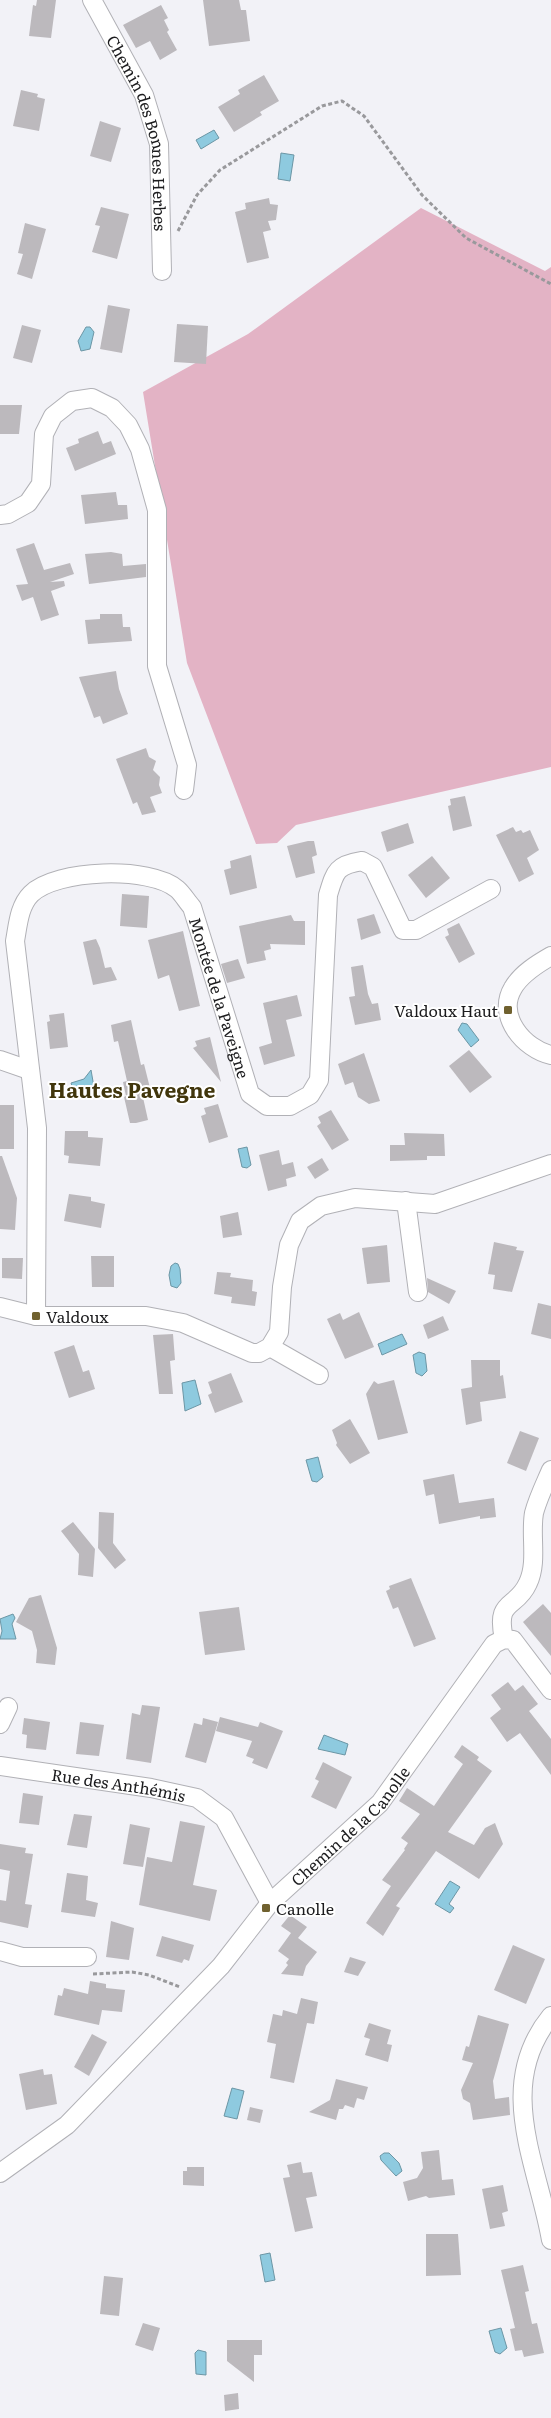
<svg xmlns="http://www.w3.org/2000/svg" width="551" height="2418" viewBox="0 0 551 2418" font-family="Literata,serif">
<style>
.green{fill:#e3b3c5}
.water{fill:#8ecadf;stroke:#6c96a5}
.building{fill:#bcb9bd}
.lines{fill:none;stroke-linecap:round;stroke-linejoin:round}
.minor-casing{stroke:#b1b1b6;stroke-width:20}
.path{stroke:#99999c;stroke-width:3;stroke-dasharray:4 2.5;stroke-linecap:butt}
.minor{stroke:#fff;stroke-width:18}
.poi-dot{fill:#70612f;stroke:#fff;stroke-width:2}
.labels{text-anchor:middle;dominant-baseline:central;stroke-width:4;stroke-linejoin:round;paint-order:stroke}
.street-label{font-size:16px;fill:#1c1c1e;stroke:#fff}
.poi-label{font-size:16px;fill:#1c1c1e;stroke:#fff;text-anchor:start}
.district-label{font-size:21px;font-weight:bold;fill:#41360c;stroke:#fff}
</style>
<rect width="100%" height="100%" fill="#f2f2f7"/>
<path class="green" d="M421,208l124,63 6,-4v500l-255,58 -19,18 -21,1 -69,-181 -44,-271 105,-58z"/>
<g class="water">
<path d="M214,130l5,8 -18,11 -5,-9z"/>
<path d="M281,153l13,2 -4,26 -12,-2z"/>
<path d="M86,327h4l4,5 -4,17 -9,2 -3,-10z"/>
<path d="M462,1023l5,1 12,16 -8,7 -13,-17z"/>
<path d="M91,1070l3,17 -20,6 -3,-10 13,-4z"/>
<path d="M247,1147l4,18 -4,3 -5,-1 -4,-18z"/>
<path d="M175,1263l3,1 2,5 1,14 -4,5 -6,-2 -2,-11 2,-9z"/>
<path d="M402,1334l5,10 -25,11 -4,-11z"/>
<path d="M419,1352l6,2 2,17 -5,5 -6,-3 -3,-18z"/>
<path d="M195,1380l6,24 -16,7 -3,-28z"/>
<path d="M318,1457l5,20 -6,5 -5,-1 -6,-21z"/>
<path d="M13,1614l2,4 -3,6 4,15h-16l2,-8 -2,-12z"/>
<path d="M324,1735l24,9 -3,11 -27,-6z"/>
<path d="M450,1881l10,6 -11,17 5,4 -4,5 -15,-9z"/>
<path d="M232,2088l12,3 -7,28 -13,-3z"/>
<path d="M384,2153h5l10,10 3,8 -6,5 -15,-16 -1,-4z"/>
<path d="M270,2253l5,27 -10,2 -5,-27z"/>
<path d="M501,2328l6,20 -7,6 -5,-2 -6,-21z"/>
<path d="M198,2350l8,2v23l-10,-1 -1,-21z"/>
</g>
<g class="building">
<path d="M37,0h19l-5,38 -22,-2 4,-31 3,1z"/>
<path d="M203,0h36l2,10h5l4,31 -41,5z"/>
<path d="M161,5l7,13 -4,2 5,10 -2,2 10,18 -17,10 -10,-19 -14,7 -13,-23z"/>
<path d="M264,75l15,26 -19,11 2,3 -28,17 -16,-25 22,-13 -2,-4z"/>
<path d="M21,90l17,4 -1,3 8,2 -6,32 -26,-5z"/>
<path d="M100,121l21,7 -10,34 -21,-6z"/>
<path d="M269,198l1,6 8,1 -2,15 -8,1 3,9 -8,2 6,26 -22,5 -12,-51 11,-3 -1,-6z"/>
<path d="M101,207l28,7 -12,45 -25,-7 8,-26 -5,-1z"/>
<path d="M25,223l21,6 -14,50 -15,-5 6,-20 -5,-1z"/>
<path d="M108,305l22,4 -8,44 -22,-4z"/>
<path d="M177,324l31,2 -2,38 -32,-2z"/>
<path d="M22,325l19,5 -9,33 -19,-5z"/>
<path d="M0,405h22l-3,29h-19z"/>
<path d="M98,431l5,13 8,-3 5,13 -41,17 -9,-23 13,-5 -1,-4z"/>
<path d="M116,492l2,13h9l1,14 -43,5 -4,-29z"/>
<path d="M34,543l10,27 26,-7 4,11 -24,8 14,-1 1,5 -14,5 8,24 -18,6 -8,-24 -11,4 -6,-16 12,-1 -12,-35z"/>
<path d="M111,552l11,2 1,12 23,-2v13l-57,7 -4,-30z"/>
<path d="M100,614h22l1,13h7l2,14 -44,3 -3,-24 15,-1z"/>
<path d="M116,671l3,18 9,25 -25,10 -3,-8 -6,2 -15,-41z"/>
<path d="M146,748l3,9 7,4 -3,9 7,7 -1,8 3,8 -12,4 6,15 -14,3 -5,-13 -4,2 -17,-45z"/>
<path d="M465,796l7,30 -19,5 -5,-25 3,-1 -1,-6z"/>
<path d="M408,823l6,20 -27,9 -6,-20z"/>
<path d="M513,827l3,5 5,-2 2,3 7,-3 9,20 -12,8 7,16 -15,8 -23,-47z"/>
<path d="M308,841h6l3,14 -5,2 3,16 -19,5 -9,-32z"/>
<path d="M251,855l6,33 -27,7 -6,-25 7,-2 -1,-7z"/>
<path d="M432,856l18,22 -24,20 -18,-23z"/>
<path d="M122,894l27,2 -2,32 -27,-2z"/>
<path d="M374,914l7,19 -20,7 -4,-21z"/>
<path d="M291,915l3,6h11v24l-35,-1 1,5 -7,2 2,9 -19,4 -8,-38z"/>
<path d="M459,923l16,31 -16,9 -14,-26 4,-2 -2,-6z"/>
<path d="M183,931l17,75 -21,5 -10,-36 -11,4 -10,-39z"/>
<path d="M96,939l4,9 5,20 6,-1 6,13 -24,5 -10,-43z"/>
<path d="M238,959l7,19 -18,5 -6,-19z"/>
<path d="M363,965l5,29 4,10 6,-1 3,17 -26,5 -6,-28 6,-1 -4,-29z"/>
<path d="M297,995l5,21 -16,4 9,36 -31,9 -5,-18 13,-4 -9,-40z"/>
<path d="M64,1013l4,34 -18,2 -3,-27 3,-1 -1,-6z"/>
<path d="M131,1020l10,45 3,-1 6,24v3l-8,2 6,27 -12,3h-6l-6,-26 2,-1 -3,-14 4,-1 -9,-40 -4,1 -3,-17z"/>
<path d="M210,1037l11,45 -28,-34 4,-2 -2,-5z"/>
<path d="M469,1050l23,27 -22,16 -21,-27z"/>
<path d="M364,1053l16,48 -11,3 -11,-7 -5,-15 -8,3 -7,-21z"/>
<path d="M218,1104l10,33 -19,6 -8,-27 5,-2 -2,-6z"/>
<rect x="0" y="1105" width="14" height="44"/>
<path d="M331,1110l18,30 -17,10 -15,-24 4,-3 -3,-6z"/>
<path d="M65,1131h23v6l15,1 -3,28 -32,-3 1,-7 -5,-1z"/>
<path d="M404,1133l40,1 1,22h-18v4l-37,1v-16h15z"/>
<path d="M279,1150l3,15 11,-3 3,14 -10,3 1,7 -19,5 -9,-36z"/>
<path d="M0,1156h2l15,42 -2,32 -15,-1z"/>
<path d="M322,1158l7,12 -14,9 -8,-12z"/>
<path d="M69,1194l22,3v4l14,3 -4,24 -37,-7z"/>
<path d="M238,1212l4,23 -19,3 -3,-22z"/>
<path d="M494,1242l23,5 -1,3 8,1 -12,41 -19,-3 2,-14 -7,-1z"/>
<path d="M387,1245l3,37 -23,2 -5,-36z"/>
<path d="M91,1256h23v31h-22z"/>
<path d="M2,1258h21l-1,21 -20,-1z"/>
<path d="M217,1272l14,1 -1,4 23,3 -1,11 5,1 -2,14 -24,-3 1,-6 -18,-3z"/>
<path d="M427,1278l29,13 -7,13 -21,-12z"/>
<path d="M538,1303l13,3v33l-20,-5z"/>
<path d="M359,1312l15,35 -29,12 -18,-40 13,-6 3,7z"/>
<path d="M443,1316l6,14 -21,9 -5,-14z"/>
<path d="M173,1334l2,26 -5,1 3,33h-14l-6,-59z"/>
<path d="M74,1345l9,27 6,-2 6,19 -26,9 -15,-46z"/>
<path d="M471,1360h29v16l3,-1 3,23 -26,4 2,19 -16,4 -5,-36 11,-2z"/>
<path d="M231,1373l12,29 -28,11 -7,-18 4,-2 -4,-11z"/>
<path d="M394,1380l14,53 -30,7 -12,-46 8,-13 4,3z"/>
<path d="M350,1419l20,34 -20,11 -14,-19 1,-2 -5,-13z"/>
<path d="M520,1431l19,7 -13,33 -19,-8z"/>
<path d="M454,1474l5,29 35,-5 2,19 -16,2v-3l-41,8 -5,-30 -8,2 -3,-16z"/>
<path d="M99,1512l15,1 -1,30 13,17 -11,9 -17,-21z"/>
<path d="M73,1522l22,27 -2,28 -15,-2 1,-21 -18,-23z"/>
<path d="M411,1578l25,61 -22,8 -16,-40 -5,2 -7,-18 4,-2 -1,-3z"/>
<path d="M41,1595l16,53 -2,17 -19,-2 1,-13 -5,-19 -16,-9 13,-24z"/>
<path d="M543,1604l8,9v43l-28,-34z"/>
<path d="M239,1607l6,43 -40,5 -6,-43z"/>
<path d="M508,1682l7,9 8,-6 15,19 -9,7 22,28v36l-31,-42 -13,9 -17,-24 11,-9 -10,-14z"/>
<path d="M142,1705l18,2 -9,56 -25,-4 6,-46 8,2z"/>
<path d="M220,1717l38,10 2,-5 23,9 -16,38 -15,-6 2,-4 -8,-3 6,-15 -36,-10z"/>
<path d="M24,1718l26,4 -4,28 -20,-2 1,-13 -5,-1z"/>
<path d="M203,1718l15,4 -12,41 -21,-6 9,-34 8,2z"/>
<path d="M80,1722l24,3 -5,31 -23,-2z"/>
<path d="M462,1745l17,12 -2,3 15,11 -44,61 26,13 11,-17 10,-5 8,21 -24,35 -43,-28 -40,55 4,2 -17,28 -17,-13 25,-37 -9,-6 23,-30 -1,-1 4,-6 -7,-5 19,-24 -21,-13 8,-13 27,18 29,-42 -9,-7z"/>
<path d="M323,1762l29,15 -16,32 -25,-12 8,-16 -4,-2z"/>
<path d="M23,1793l20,3 -4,29 -20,-2z"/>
<path d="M74,1814l18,2 -5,32 -20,-3z"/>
<path d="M180,1821l25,5 -12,59 24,5 -7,31 -71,-16 8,-48 25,5z"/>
<path d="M130,1824l20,4 -7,39 -20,-3z"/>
<path d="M0,1844l26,4 -1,5 8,1 -8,50 7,1 -4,23 -28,-6v-22l6,1 4,-30 -10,-2z"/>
<path d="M67,1873l21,3 -2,24 12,3 -3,14 -34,-5z"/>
<path d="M290,1915l17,12 -9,11 19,14 -11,14 -3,10 -22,-2 7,-9 -2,-2 3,-4 -11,-8 13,-18 -10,-7z"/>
<path d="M111,1921l23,7 -5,32 -23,-3z"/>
<path d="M162,1936l32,9 -5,16 -5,-2 -2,4 -26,-7z"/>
<path d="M513,1945l32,14 -19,45 -32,-14z"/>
<path d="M350,1957l16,5 -8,14 -14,-4z"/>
<path d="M90,1981l16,3v4l19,2 -3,22 -20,-2 -3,15 -45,-10 4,-20 4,1 2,-8 24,6z"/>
<path d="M301,1998l17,4 -4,22 -7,-1 -13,60 -24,-5 6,-34 -9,-2 6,-28 9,2 1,-6 14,4z"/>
<path d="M478,2015l31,9 -16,57 2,18 14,-2 1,18 -37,5 -3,-17 -7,-4 -2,-9 12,-27 -11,-3 4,-14 3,1z"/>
<path d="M369,2023l22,7 -4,14 5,1 -4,17 -23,-7 5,-16 -6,-2z"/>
<path d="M92,2034l15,8 -18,34 -15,-9z"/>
<path d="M43,2069l1,6 8,-1 5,30 -31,6 -7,-36z"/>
<path d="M336,2079l32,8 -4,13 -7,-2 -3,10 -9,-3 -2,4h-4l-3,11 -27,-8 21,-12z"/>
<path d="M250,2107l13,3 -3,13 -13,-3z"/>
<path d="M439,2150l3,30 11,-1 2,16 -26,3 -3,-2 -18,5 -5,-19 14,-4 6,-10 -2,-16z"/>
<path d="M301,2162l2,11 9,-1 5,24 -11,2 7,30 -18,4 -12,-54 7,-1 -3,-12z"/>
<path d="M187,2167h17v19l-21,-1v-14h4z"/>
<path d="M503,2185l5,26 -6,2 3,13 -15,3 -8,-40z"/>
<path d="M426,2234h32l3,41 -35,1z"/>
<path d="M523,2265l6,26 -4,1 7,32 5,-1 7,30 -20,4 -2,-7 -7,1 -5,-22 5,-1 -14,-58z"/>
<path d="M104,2276l19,2 -4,38 -19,-2z"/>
<path d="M143,2323l17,5 -7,23 -18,-6z"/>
<path d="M227,2340h35v15h-8v27l-27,-21z"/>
<path d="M238,2393l1,16 -14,2 -1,-16z"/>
</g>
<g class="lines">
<g class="minor-casing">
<g id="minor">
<path id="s1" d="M92,0l52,95 15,49 3,127"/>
<path d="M0,515l8,-1 20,-11 13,-19 3,-50 9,-18 19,-15 20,-3 20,10 16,17 12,24 17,61v156l30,99 -3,25"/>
<path d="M551,956c-14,8 -30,18 -38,32 -17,28 11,61 38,67"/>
<path d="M0,1060l29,10"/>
<path d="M406,1201l12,91"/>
<path d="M0,1307l36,9h110l37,7 69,30h7l11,-6 9,-15 3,-45 7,-42 11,-24 21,-15 34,-8 80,6 116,-40"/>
<path id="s2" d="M36,1316l1,-188 -22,-187c3,-16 4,-35 16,-47 25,-25 119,-28 146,-5 6,5 10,13 15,18l58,187 17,12h23l20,-11 9,-15 9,-185c7,-23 8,-30 34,-34l11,6 30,63h13l75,-41"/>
<path d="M270,1347l49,28"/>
<path d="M504,1639c-9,-41 12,-29 24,-56 10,-21 2,-48 6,-70 4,-15 11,-29 17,-43"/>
<path d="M0,1724l8,-17"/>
<path id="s3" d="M0,1766l151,22 46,10 27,20 46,85"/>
<path d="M0,1951l22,6h65"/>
<path d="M551,2016c-57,70 -13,148 0,224"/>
<path id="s4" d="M0,2173l67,-48 154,-159 49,-63 110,-100 114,-159 10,-5 9,1 38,50"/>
</g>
</g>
<g class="path">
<path d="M178,231l19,-36 23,-25 102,-64 20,-5 22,15 58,79 44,43 85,46"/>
<path d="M93,1974l39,-2 17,3 31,12"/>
</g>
<use href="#minor" class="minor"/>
</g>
<g class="poi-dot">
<rect x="503" y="1005" width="10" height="10" rx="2.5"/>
<rect x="31" y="1311" width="10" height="10" rx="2.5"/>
<rect x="261" y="1903" width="10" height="10" rx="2.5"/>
</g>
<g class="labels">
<g class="street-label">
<text stroke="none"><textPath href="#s1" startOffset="144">Chemin des Bonnes Herbes</textPath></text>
<text stroke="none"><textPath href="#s2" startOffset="698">Montée de la Paveigne</textPath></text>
<text stroke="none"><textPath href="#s3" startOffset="120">Rue des Anthémis</textPath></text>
<text stroke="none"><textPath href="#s4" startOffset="495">Chemin de la Canolle</textPath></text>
</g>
<g class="poi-label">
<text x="498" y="1010" text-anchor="end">Valdoux Haut</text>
<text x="46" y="1316">Valdoux</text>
<text x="276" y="1908">Canolle</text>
</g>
<g class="district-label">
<text x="132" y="1088">Hautes Pavegne</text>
</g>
</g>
</svg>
